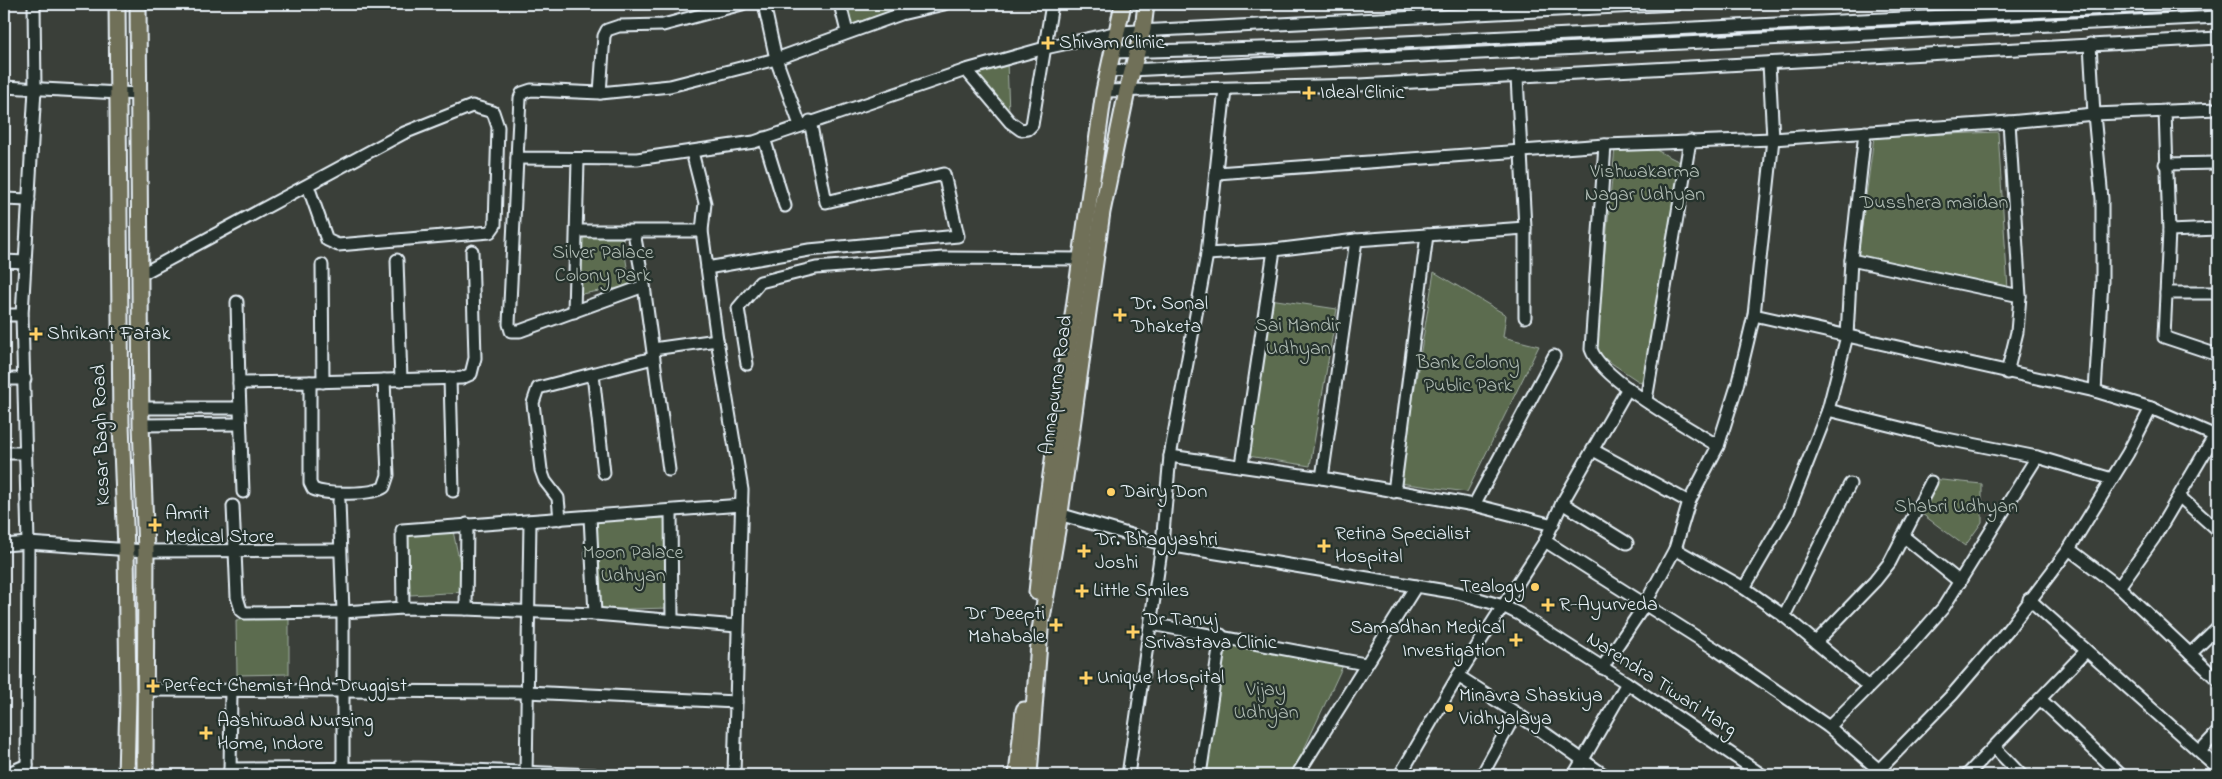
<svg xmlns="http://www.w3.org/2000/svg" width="2222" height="779" viewBox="0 0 2222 779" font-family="'Indie Flower',sans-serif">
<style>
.green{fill:#5b6c4f;stroke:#a2aea4}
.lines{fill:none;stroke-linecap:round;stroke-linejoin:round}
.minor-casing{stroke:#e8f1f8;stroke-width:15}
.major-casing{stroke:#e8f1f8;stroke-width:19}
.minor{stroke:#26332d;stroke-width:11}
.major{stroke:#706f59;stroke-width:15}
.poi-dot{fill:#ffd166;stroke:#26332d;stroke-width:2}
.labels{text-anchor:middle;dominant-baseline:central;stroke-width:4.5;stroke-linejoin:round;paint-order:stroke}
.poi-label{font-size:20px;fill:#e8f1f8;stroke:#26332d;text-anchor:start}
.park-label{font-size:20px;fill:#b0bcb4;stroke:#26332d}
.street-label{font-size:20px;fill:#e8f1f8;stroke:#26332d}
</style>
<rect width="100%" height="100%" fill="#3a3f39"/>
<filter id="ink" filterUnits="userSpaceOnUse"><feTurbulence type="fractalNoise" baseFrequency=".02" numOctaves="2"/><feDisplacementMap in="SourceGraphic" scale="10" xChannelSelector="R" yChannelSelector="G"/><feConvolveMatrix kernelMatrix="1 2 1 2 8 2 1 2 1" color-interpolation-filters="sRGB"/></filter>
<g filter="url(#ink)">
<g class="green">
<path d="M844,4h55l1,4 -51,17z"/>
<path d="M1007,61l2,52 -35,-39z"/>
<path d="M1998,132l10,158 -150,-34 16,-119z"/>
<path d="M1615,148h37l30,15 -38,222 -49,-33z"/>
<path d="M622,235l8,51 -55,9 7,-59z"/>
<path d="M1434,272l72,43 -3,22 36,9 -72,146 -68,-9z"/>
<path d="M1270,299l67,10 -27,157 -62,-10z"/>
<path d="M1932,479l50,5v38l-17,24 -47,-35z"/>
<path d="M669,518l-1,90 -70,2 -1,-89z"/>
<path d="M453,531l13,61 -56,3 -2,-61z"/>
<path d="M289,617v57l-52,1 -1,-55z"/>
<path d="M1221,635l124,26 -53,114h-93z"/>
</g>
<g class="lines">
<g class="minor-casing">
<g id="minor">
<path d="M764,4l12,55 24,66"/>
<path d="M840,4l7,28"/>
<path d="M944,4l-43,10 -125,45 -106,27 -70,7 -69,-3 -9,3 -2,5 -3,60 120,1 117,-17 212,-72 79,-22 74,-16 558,-28"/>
<path d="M2090,44l4,70 8,85v83l-7,109"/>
<path d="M1114,52l185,-5 895,-43"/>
<path d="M966,70l44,52 11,8 7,-1 4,-4 20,-121"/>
<path d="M1109,71l1109,-54"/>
<path d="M1517,77l8,151v89"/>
<path d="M4,87l135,7"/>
<path d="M1104,91l256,-6 858,-47"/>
<path d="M600,93l4,-57 3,-6 12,-4 44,-1 79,-21"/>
<path d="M2165,111l4,120 -5,106 54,18"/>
<path d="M764,138l21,68"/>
<path d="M1605,145l-14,204c10,31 97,78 127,97"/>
<path d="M692,152l13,51 -3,28 15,109 25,150 -8,285"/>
<path d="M517,158l-8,166 2,7h9l124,-45"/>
<path d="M2165,164l53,-1"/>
<path d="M1217,173l388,-28 168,-6 236,-17 85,-8 124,-5"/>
<path d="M4,199l25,1"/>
<path d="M577,231h125"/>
<path d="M2169,231l49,-2"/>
<path d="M634,233l10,53 25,184"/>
<path d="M1207,254l67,-4 82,-10 169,-12"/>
<path d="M397,260l4,120"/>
<path d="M1851,260l169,36"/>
<path d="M4,261l21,1"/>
<path d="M322,265l1,117"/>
<path d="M707,268l102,-18 149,-14 -14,-62 -118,28 -16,-81"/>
<path d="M140,275l264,-142 68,-27 21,6 5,15 -3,98 -5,7 -152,13 -11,-5 -19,-54"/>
<path d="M2166,293h52"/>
<path d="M237,302l2,81 71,-1v101l3,6c13,6 60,6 71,-2l4,-12 -4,-95"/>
<path d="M574,312l4,-152"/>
<path d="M4,315h18"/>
<path d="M1754,315l341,76 56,17 67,29"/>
<path d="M653,349l64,-9"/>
<path d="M747,364l-9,-56 22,-26 56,-14 127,-10 138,1"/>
<path d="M2007,373l10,-41 3,-36 -11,-174"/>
<path d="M593,374l11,99"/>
<path d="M450,378l3,113"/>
<path d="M4,379h21"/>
<path d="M310,382l152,-4 9,-4 4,-16 -3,-107"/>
<path d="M239,383l4,109"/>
<path d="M1646,400l44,-259"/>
<path d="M141,408h98"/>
<path d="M1828,410l109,27 100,20 75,22"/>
<path d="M141,425l99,-1"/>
<path d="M1593,450l96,52"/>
<path d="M4,453h22"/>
<path d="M1170,456l152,22 152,27 79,20"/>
<path d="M1242,465l32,-215"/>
<path d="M1322,478l34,-238"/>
<path d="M1394,492l33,-257"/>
<path d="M2180,497l38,34"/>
<path d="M339,501l4,111v163"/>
<path d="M1562,503l65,40"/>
<path d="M1474,505l80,-149"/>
<path d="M233,506l4,91 4,13 4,3 98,-1 60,-4 63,1 129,5 142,12"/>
<path d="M671,511l1,109"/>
<path d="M1052,512l110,32 254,42 42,7 45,13 16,8 108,69 135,92"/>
<path d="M590,517l5,97"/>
<path d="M560,519l-2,-21 -13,-17 -4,-11 -8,-67 5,-15 115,-30"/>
<path d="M1903,536l57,46"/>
<path d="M1545,541l172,109 112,77 50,43"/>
<path d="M4,545l24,-2 118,8 194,-1"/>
<path d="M1675,549l69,39 40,28 84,70"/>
<path d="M2069,549l50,38 99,93"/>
<path d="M2119,587l35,-49 61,-103"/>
<path d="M1744,588l44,-76 40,-102 19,-74 4,-76 14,-128"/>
<path d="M2029,599l189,169"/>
<path d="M403,608l-1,-78 340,-25"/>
<path d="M466,609l1,-85"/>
<path d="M1784,616l66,-132"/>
<path d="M1151,624l214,40"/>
<path d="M1816,642l59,-61 15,-19 41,-80"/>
<path d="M2190,654l28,-27"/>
<path d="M1602,668l42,-62 31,-57 14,-47 29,-56 19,-60 17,-71 19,-176 -4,-76"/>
<path d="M1458,676l58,37 88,62"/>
<path d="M145,690l382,2 209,10"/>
<path d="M2040,699l81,76"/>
<path d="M1829,727l77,-77 37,-42 94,-151"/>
<path d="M1994,747l27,28"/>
<path d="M2200,751l18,-19"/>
<path d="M230,769l189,-1 176,7"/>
<path d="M4,775l23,-10"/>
<path d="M27,775l1,-232 -6,-228 13,-226 -1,-85"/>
<path d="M230,775l1,-86"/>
<path d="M526,775l4,-254"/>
<path d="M1128,775l34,-231 8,-88 37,-202 18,-165"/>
<path d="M1200,775l21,-140"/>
<path d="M1297,775l119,-189"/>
<path d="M1400,775l58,-99 87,-135 17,-38 66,-115"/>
<path d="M1482,775l34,-62"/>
<path d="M1574,775l53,-92"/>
<path d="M1874,775l78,-80 55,-64 62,-82 59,-96 23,-45"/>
<path d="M1967,775l119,-124"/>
</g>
</g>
<g class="major-casing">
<g id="major">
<path d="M117,4l4,420 5,125 2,149 -2,77"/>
<path d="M138,4l3,421 5,126 -1,224"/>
<path d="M1037,592l9,-81 58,-420 19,-87"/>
<path d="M1017,775l7,-65"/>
<path d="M1029,775l11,-145 20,-117 42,-301 25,-121 16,-62 3,-25"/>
</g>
</g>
<use href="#minor" class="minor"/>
<use href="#major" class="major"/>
</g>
</g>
<g class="poi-dot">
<path d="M1045.5 35.5h5v5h5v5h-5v5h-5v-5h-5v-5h5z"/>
<path d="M1306.5 85.5h5v5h5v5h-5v5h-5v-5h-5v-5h5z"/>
<path d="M1117.5 307.5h5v5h5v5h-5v5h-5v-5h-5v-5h5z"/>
<path d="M33.5 326.5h5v5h5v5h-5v5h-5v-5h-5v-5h5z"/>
<circle cx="1111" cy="492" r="5"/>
<path d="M152.5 517.5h5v5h5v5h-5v5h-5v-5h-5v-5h5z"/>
<path d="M1321.5 538.5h5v5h5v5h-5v5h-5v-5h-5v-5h5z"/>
<path d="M1081.5 543.5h5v5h5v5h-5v5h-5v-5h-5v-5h5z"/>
<circle cx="1535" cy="587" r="5"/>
<path d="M1079.5 583.5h5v5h5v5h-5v5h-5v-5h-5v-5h5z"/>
<path d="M1545.5 597.5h5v5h5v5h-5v5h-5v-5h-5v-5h5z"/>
<path d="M1053.5 617.5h5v5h5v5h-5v5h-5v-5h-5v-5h5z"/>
<path d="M1130.5 624.5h5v5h5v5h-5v5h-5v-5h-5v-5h5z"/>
<path d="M1513.5 632.5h5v5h5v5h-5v5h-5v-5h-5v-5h5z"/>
<path d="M1083.5 670.5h5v5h5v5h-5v5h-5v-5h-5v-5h5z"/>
<path d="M150.5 678.5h5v5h5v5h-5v5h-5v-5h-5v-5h5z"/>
<circle cx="1449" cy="708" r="5"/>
<path d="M203.5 725.5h5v5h5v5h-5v5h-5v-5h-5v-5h5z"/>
</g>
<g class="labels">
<g class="poi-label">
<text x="1059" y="43">Shivam Clinic</text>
<text x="1320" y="93">Ideal Clinic</text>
<text x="1131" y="304">Dr. Sonal<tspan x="1131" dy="23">Dhaketa</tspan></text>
<text x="47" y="334">Shrikant Fatak</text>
<text x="1121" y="492">Dairy Don</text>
<text x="165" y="514">Amrit<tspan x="165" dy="23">Medical Store</tspan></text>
<text x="1335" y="534">Retina Specialist<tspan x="1335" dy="23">Hospital</tspan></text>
<text x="1095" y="540">Dr. Bhagyashri<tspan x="1095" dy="23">Joshi</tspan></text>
<text x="1525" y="587" text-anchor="end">Tealogy</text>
<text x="1093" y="591">Little Smiles</text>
<text x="1559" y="605">R-Ayurveda</text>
<text x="1045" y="614" text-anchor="end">Dr Deepti<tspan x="1045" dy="23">Mahabale</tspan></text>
<text x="1144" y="620">Dr Tanuj<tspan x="1144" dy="23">Srivastava Clinic</tspan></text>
<text x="1505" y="628" text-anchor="end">Samadhan Medical<tspan x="1505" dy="23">Investigation</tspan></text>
<text x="1097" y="678">Unique Hospital</text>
<text x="163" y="686">Perfect Chemist And Druggist</text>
<text x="1459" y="696">Minavra Shaskiya<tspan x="1459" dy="23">Vidhyalaya</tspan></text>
<text x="217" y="721">Aashirwad Nursing<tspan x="217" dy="23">Home, Indore</tspan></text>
</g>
<g class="park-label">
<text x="1645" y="172">Vishwakarma<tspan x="1645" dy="23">Nagar Udhyan</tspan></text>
<text x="1934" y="203">Dusshera maidan</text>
<text x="603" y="253">Silver Palace<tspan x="603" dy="23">Colony Park</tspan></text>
<text x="1298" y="326">Sai Mandir<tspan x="1298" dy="23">Udhyan</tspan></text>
<text x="1468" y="363">Bank Colony<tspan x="1468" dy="23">Public Park</tspan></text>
<text x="1956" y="507">Shabri Udhyan</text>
<text x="633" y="553">Moon Palace<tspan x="633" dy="23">Udhyan</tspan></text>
<text x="1266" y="690">Vijay<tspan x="1266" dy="23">Udhyan</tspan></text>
</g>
<g class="street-label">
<text transform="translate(1057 385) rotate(-82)">Annapurna Road</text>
<text transform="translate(102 435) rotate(-92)">Kesar Bagh Road</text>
<text transform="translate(1661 685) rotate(33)">Narendra Tiwari Marg</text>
</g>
</g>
<rect width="2222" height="779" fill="none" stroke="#26332d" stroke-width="20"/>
<rect x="10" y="10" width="2202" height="759" fill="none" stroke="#e8f1f8" stroke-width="2" filter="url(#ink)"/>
</svg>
